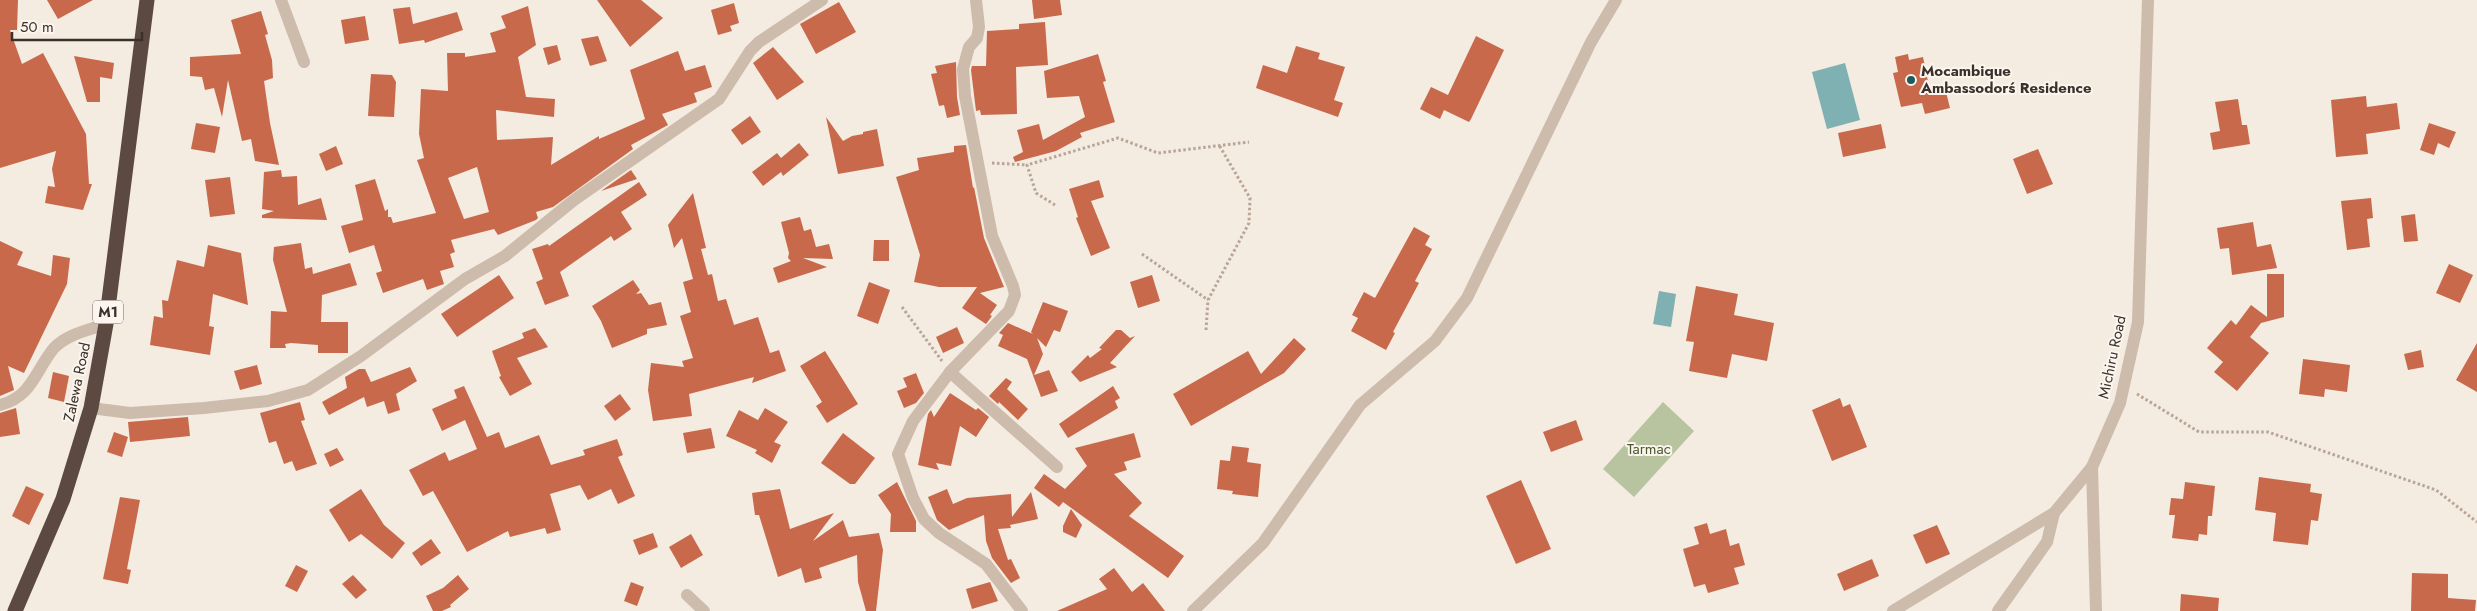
<svg xmlns="http://www.w3.org/2000/svg" width="2477" height="611" viewBox="0 0 2477 611" font-family="Jost,sans-serif">
<style>
.green{fill:#b8c4a0}
.water{fill:#7fb0b2}
.building{fill:#c8694b;fill-rule:evenodd}
.lines{fill:none;stroke-linecap:round;stroke-linejoin:round}
.path{stroke:#b9a596;stroke-width:3;stroke-dasharray:2.5 2.5;stroke-linecap:butt}
.minor{stroke:#cdbbac;stroke-width:12}
.highway{stroke:#5c4a42;stroke-width:15}
.poi-dot{fill:#1f5a5e;stroke:#fbf5ee;stroke-width:2}
.labels{text-anchor:middle;dominant-baseline:central;stroke-width:4;stroke-linejoin:round;paint-order:stroke}
.shield{fill:#fbf5ee;stroke:#756b66;stroke-width:1}
.shield-label{font-size:14px;font-weight:bold;fill:#3b302b}
.poi-label{font-size:15px;font-weight:bold;fill:#3b302b;stroke:#fbf5ee;text-anchor:start}
.street-label{font-size:15px;fill:#3b302b;stroke:#fbf5ee}
.park-label{font-size:15px;fill:#4a5a2e;stroke:#fbf5ee}
</style>
<rect width="100%" height="100%" fill="#f4ebe1"/>
<path class="green" d="M1663,402l31,29 -60,66 -31,-28z"/>
<g class="water">
<path d="M1845,63l15,57 -33,9 -15,-57z"/>
<path d="M1659,291l17,3 -5,33 -18,-3z"/>
</g>
<g class="building">
<path d="M0,0h18l-1,30h-7l12,34 21,-11 43,81 3,50h3l-9,26 -38,-7 3,-17 7,1 -3,-18 4,-18 -56,17z"/>
<path d="M47,0h46l-35,19z"/>
<path d="M597,0h44l22,18 -33,29z"/>
<path d="M1032,0h28l2,15 -28,4z"/>
<path d="M839,2l17,30 -40,22 -16,-30z"/>
<path d="M734,3l5,20 -9,3 2,5 -14,4 -7,-25z"/>
<path d="M528,6l8,39 -18,12 8,40 29,2 -1,18 -58,-7 1,30 56,-3 -2,28 48,-29v3l46,-20 -15,-49 48,-19 7,20 20,-6 7,22 -18,6 3,9 -35,12 6,11 -37,20 2,4 -80,58 -17,5 2,6 -2,2 -38,15 -4,-6 -43,11 4,12 -5,2 4,13 -14,4 4,13 -17,6 -4,-11 -40,14 -7,-20 6,-2 -8,-26 -25,8 -8,-27 22,-6 -8,-35 20,-6 10,32 3,-2v8h3l2,6 43,-10 -19,-53 7,-2 -5,-24 2,-45 27,2 -1,-38h18v4l31,-5 -6,-19 16,-5 -5,-12zM477,167l12,45 -25,7 -16,-41z"/>
<path d="M410,7l3,17 44,-12 6,18 -38,13 -1,-3 -25,4 -6,-35z"/>
<path d="M261,11l7,23 -3,1 7,25 1,18 -9,3 6,42 9,42 -24,-4 -4,-22 -9,2 -14,-61 -6,37 -8,-29 -9,2 -3,-13 -12,-1v-19l51,-3 -10,-34z"/>
<path d="M365,16l4,24 -24,4 -4,-24z"/>
<path d="M1045,22l3,43 -32,2 1,47 -36,1 -1,-5 -4,1 -5,-41 1,-4h14l1,-35 32,-2v-5z"/>
<path d="M598,36l9,25 -17,5 -9,-27z"/>
<path d="M1476,36l28,14 -33,69 -2,3 -25,-12 -4,9 -20,-10 11,-22 17,8z"/>
<path d="M557,45l4,15 -13,5 -5,-17z"/>
<path d="M1296,46l24,7 -2,6 27,8 -11,33 9,3 -5,14 -82,-29 7,-23 24,8z"/>
<path d="M773,47l31,35 -27,18 -24,-37z"/>
<path d="M1098,54l8,27 -3,1 12,40 -35,11 2,4 -26,14 -41,11 -2,-5 10,-5 -6,-22 22,-6 4,16 42,-23 -6,-21 -32,2 -3,-27z"/>
<path d="M1908,54l1,6 14,-3 7,34 15,-3 5,20 -25,6 -3,-11 -21,4 -8,-34 5,-1 -3,-15z"/>
<path d="M74,56l40,7 -2,16 -12,-2v25h-13z"/>
<path d="M956,62l1,35 3,18 -13,3 -3,-13 -5,1 -8,-32 6,-1 -2,-7z"/>
<path d="M371,74l21,1 4,7 -2,35 -26,-1z"/>
<path d="M2366,96l1,11 30,-4 3,26 -34,5 2,20 -32,3 -5,-57z"/>
<path d="M2238,99l4,26h5l3,19 -37,6 -3,-17 10,-2 -5,-29z"/>
<path d="M750,116l11,16 -19,13 -11,-15z"/>
<path d="M826,117l17,24 9,-5 11,-2v-2l14,-3 7,37 -46,8z"/>
<path d="M196,123l24,4 -5,26 -24,-4z"/>
<path d="M2429,123l27,9 -7,16 -11,-5 -4,12 -14,-5z"/>
<path d="M1881,124l5,24 -43,9 -5,-24z"/>
<path d="M799,143l10,12 -26,21 -2,-4 -18,14 -11,-14 25,-19 4,5z"/>
<path d="M966,145l7,43 1,-1 10,51 20,49 -24,6 17,12 -7,10 2,1 -6,8 -24,-16 15,-21h-38l-25,-5 6,-27 -24,-78 23,-7 -2,-12 37,-6v-6z"/>
<path d="M336,146l7,18 -17,7 -7,-17z"/>
<path d="M2038,149l15,35 -26,10 -14,-35z"/>
<path d="M281,170l1,7 15,-1 1,29 23,-7 6,22 -65,-2v-3l12,-4 -12,-2 2,-37z"/>
<path d="M631,170l6,9 -36,12z"/>
<path d="M230,177l5,37 -25,3 -5,-37z"/>
<path d="M1099,180l5,17 -13,4 19,47 -19,8 -15,-38 2,-1 -9,-28z"/>
<path d="M639,182l8,13 -26,17 11,17 -18,12 -3,-5 -51,36 9,24 -24,9 -9,-23 7,-3 -11,-30 16,-5 1,2z"/>
<path d="M693,193l13,55 -5,1 7,26 4,-1 6,27 8,-2 8,26 24,-8 12,36 9,-3 7,21 -34,12 2,-6 -65,17 3,22 -39,5 -5,-31 3,-27 33,4 -2,-6 11,-3 -13,-42 11,-4 -8,-30 10,-3 -11,-41 -8,10 -6,-23z"/>
<path d="M2371,198l2,20 -6,1 3,28 -23,3 -6,-49z"/>
<path d="M2415,214l3,27 -14,1 -3,-26z"/>
<path d="M800,217l4,14 7,-2 5,18 13,-3 4,15 -30,-1 24,9 -49,16 -5,-15 18,-7 -3,-3 1,-5 -8,-31z"/>
<path d="M2253,222l4,25 14,-3 6,24 -45,7 -3,-27 -9,1 -3,-21z"/>
<path d="M1414,227l16,9 -5,9 7,4 -17,32 4,2 -26,49 2,1 -9,17 -35,-19 7,-13 -6,-3 12,-23 11,6z"/>
<path d="M874,240h15v21h-16z"/>
<path d="M0,241l23,11 -6,13 34,11 2,-21 17,3 -3,26 -43,89 -16,-7 6,24 -14,6z"/>
<path d="M301,243l4,26 7,-2 1,7 37,-11 7,22 -35,10 -1,27h27v31h-30v-8l-27,-2 -6,1 1,4h-16l1,-37 16,1 -14,-52 1,-13z"/>
<path d="M208,245l33,8 7,52 -35,-11 -4,32 5,1 -4,28 -60,-10 4,-29 9,2 -1,-18 6,1 9,-41 27,7z"/>
<path d="M2449,264l24,11 -13,28 -24,-10z"/>
<path d="M2267,274h17v43l-23,6 -11,14 19,16 -32,38 -23,-19 9,-10 -16,-14 24,-28 5,5 15,-20 16,12z"/>
<path d="M499,275l15,23 -57,39 -16,-23z"/>
<path d="M1152,275l8,26 -22,7 -8,-26z"/>
<path d="M633,280l7,10 -4,4 5,-1 8,12 12,-3 6,23 -20,4v5l-35,14 -11,-27 -9,-15z"/>
<path d="M869,282l21,8 -12,34 -21,-8z"/>
<path d="M1696,286l42,8 -4,21 40,8 -7,38 -35,-7 -5,24 -38,-7 5,-29 -8,-1z"/>
<path d="M1043,302l25,9 -8,21 -6,-2 -8,17 -9,-9 6,16 -9,21 15,-5 9,21 -17,6 -14,-38 -29,-13 5,-11 -4,-2 9,-10 25,11 -2,-2z"/>
<path d="M957,327l7,16 -21,10 -7,-16z"/>
<path d="M535,328l13,19 -31,11 15,26 -22,12 -11,-19 2,-1 -9,-25 32,-13 -2,-5z"/>
<path d="M1116,330h5l9,8 5,-2 -25,27 7,4 -37,15 -9,-10 17,-17 2,3 12,-9 -3,-1z"/>
<path d="M1294,338l12,11 -22,24 -93,53 -18,-32 75,-43 13,23z"/>
<path d="M2477,343v49l-21,-12z"/>
<path d="M2421,350l3,17 -16,3 -4,-16z"/>
<path d="M825,351l33,53 -31,19 -11,-17 6,-4 -22,-36z"/>
<path d="M2303,359l47,6 -3,27 -22,-3 -1,8 -25,-3z"/>
<path d="M257,365l5,19 -22,6 -6,-19z"/>
<path d="M410,367l7,14 -21,13 4,16 -12,4 -4,-13 -17,6 -3,-10 -35,18 -7,-13 25,-14 -2,-11 14,-8h6l6,13z"/>
<path d="M53,372l16,4 -5,26 -16,-4z"/>
<path d="M916,373l8,20 -8,10 -12,5 -7,-17 10,-4 -4,-9z"/>
<path d="M1006,378l6,4 -5,7 21,20 -10,11 -19,-18 -1,2 -9,-8z"/>
<path d="M464,386l23,51 12,-5 6,16 34,-13 12,30 34,-10 -2,-5 34,-11 6,16 -5,2 17,39 -17,8 -7,-15 -23,11 -8,-15 -30,9 11,36 -14,4 -2,-6 -35,9 -2,-6 -41,21 -34,-61 -10,5 -14,-26 36,-18 4,9 28,-12 -12,-29 -23,11 -10,-22 25,-11 -3,-8z"/>
<path d="M1113,386l7,12 -5,3 3,7 -50,30 -9,-14z"/>
<path d="M950,393l26,17 2,-2 11,9 -13,20 -16,-11 -9,40 -15,-3 3,7 -21,-5 10,-51 3,-4 3,7z"/>
<path d="M620,394l11,15 -16,12 -11,-15z"/>
<path d="M1840,398l3,9 7,-3 17,43 -35,14 -20,-51z"/>
<path d="M300,402l5,18 -4,1 16,43 -21,7 -4,-10 -8,3 -8,-23 -7,2 -9,-30z"/>
<path d="M16,408l4,26 -20,3v-24z"/>
<path d="M765,408l23,14 -14,20 7,3 -9,18 -17,-10 2,-3 -31,-14 13,-26 19,10z"/>
<path d="M188,417l2,19 -60,6 -2,-20z"/>
<path d="M1576,420l7,20 -32,12 -8,-20z"/>
<path d="M711,428l4,20 -28,5 -4,-20z"/>
<path d="M114,432l14,5 -6,20 -15,-5z"/>
<path d="M843,433l32,25 -20,26h-5l-29,-21z"/>
<path d="M1134,433l7,24 -17,5 3,8 -13,4 28,29 -13,13 55,40 -16,22 -105,-76 -4,5 -25,-19 10,-14 21,15 22,-23 -12,-18z"/>
<path d="M1232,446l17,2 -2,14 14,2 -3,33 -26,-3 1,-3 -16,-2 3,-29 10,1z"/>
<path d="M337,448l7,12 -14,7 -6,-13z"/>
<path d="M2259,477l52,7 -1,8 12,2 -4,27 -7,-1 -3,25 -35,-4 3,-28 -21,-3z"/>
<path d="M1521,480l30,69 -35,15 -30,-68z"/>
<path d="M897,482l19,39v11h-26l1,-18 -13,-19z"/>
<path d="M2185,482l30,4 -3,30h-4l-1,19 -8,-1 -1,7 -26,-3 3,-23h-6l2,-17 12,1z"/>
<path d="M26,486l18,8 -15,31 -17,-9z"/>
<path d="M361,489l23,36 21,18 -13,16 -31,-25 -12,8 -20,-32z"/>
<path d="M780,489l10,40 44,-16 -21,28 30,-21 6,17 30,-4 4,17 -7,61h-10l-8,-29 -1,-27 -38,13 3,10 -17,5 -4,-15 -23,9 -19,-62h-4l-3,-22z"/>
<path d="M947,489l6,15 14,-6 44,-4 1,23 19,-25 7,27 -28,6 1,3 -13,1 10,31 3,-1 9,19 -9,5 -19,-25 -6,-17 -2,-26 -35,15 -12,-10 -9,-23z"/>
<path d="M120,497l20,3 -13,69 4,1 -3,14 -25,-5z"/>
<path d="M1071,509l11,16 -6,13 -13,-6v-6z"/>
<path d="M1707,523l3,11 16,-5 4,17 9,-3 6,22 -11,3 5,16 -31,9 -3,-9 -11,3 -11,-38 16,-5 -5,-17z"/>
<path d="M1937,525l13,29 -24,10 -13,-29z"/>
<path d="M653,533l5,14 -19,8 -6,-15z"/>
<path d="M691,534l12,21 -22,13 -12,-21z"/>
<path d="M431,539l10,14 -20,13 -9,-13z"/>
<path d="M1872,559l7,17 -35,15 -7,-17z"/>
<path d="M296,565l12,6 -11,21 -12,-6z"/>
<path d="M1114,568l18,24 11,-9 22,28h-108l50,-22 -8,-10z"/>
<path d="M2412,573l36,1v24l28,2 -1,11h-64z"/>
<path d="M353,575l14,15 -11,9 -14,-15z"/>
<path d="M458,575l11,14 -19,16 1,2 -9,4h-9l-7,-15 17,-8z"/>
<path d="M631,582l13,5 -7,19 -13,-5z"/>
<path d="M990,582l8,19 -26,8 -6,-20z"/>
<path d="M2181,594l38,4 -1,13h-38z"/>
</g>
<g class="lines">
<g class="path">
<path d="M992,163l35,2"/>
<path d="M1055,205l-19,-12 -9,-28 91,-27 40,15 91,-11"/>
<path d="M1142,254l66,46"/>
<path d="M902,307l40,54"/>
<path d="M1206,330l2,-30 41,-77 1,-25 -31,-53"/>
<path d="M2137,394l62,38h69l168,58 41,32"/>
</g>
<g class="minor">
<path d="M281,0l23,62"/>
<path d="M976,0l3,27 -2,11 -8,9 -6,22 2,27 27,140 21,50 2,9 -6,16 -59,61 -37,49 -15,33 15,44 11,21 15,14 47,31 36,47"/>
<path d="M950,372l107,95"/>
<path d="M0,405c32,-8 35,-34 54,-57 13,-14 35,-18 52,-24"/>
<path d="M91,408l39,5 74,-5 64,-7 40,-11 53,-34 104,-77 40,-23 69,-56 145,-101 31,-48 9,-9 63,-42"/>
<path d="M2092,467l4,144"/>
<path d="M687,595l17,16"/>
<path d="M1193,611l70,-68 97,-138 75,-64 32,-43 124,-256 25,-42"/>
<path d="M1893,611l161,-98 38,-46 28,-64 18,-81 10,-322"/>
<path d="M1998,611l49,-69 7,-29"/>
</g>
<path class="highway" d="M15,611l48,-112 28,-91 15,-84 41,-324"/>
</g>
<circle class="poi-dot" cx="1911" cy="80" r="5"/>
<g class="labels">
<rect class="shield" x="93" y="300.5" width="30" height="23" rx="4"/>
<g class="shield-label">
<text x="108" y="312">M1</text>
</g>
<g class="poi-label">
<text x="1921" y="71">Mocambique<tspan x="1921" dy="17">Ambassodorś Residence</tspan></text>
</g>
<g class="street-label">
<text transform="translate(2112 357) rotate(-78)">Michiru Road</text>
<text transform="translate(77 382) rotate(-78)">Zalewa Road</text>
</g>
<g class="park-label">
<text x="1649" y="449">Tarmac</text>
</g>
</g>
<path d="M12 32v8h130v-8" fill="none" stroke="#3b302b" stroke-width="2.5"/>
<text x="20" y="32" font-size="15" fill="#3b302b" stroke="#fbf5ee" stroke-width="4" paint-order="stroke">50 m</text>
</svg>
